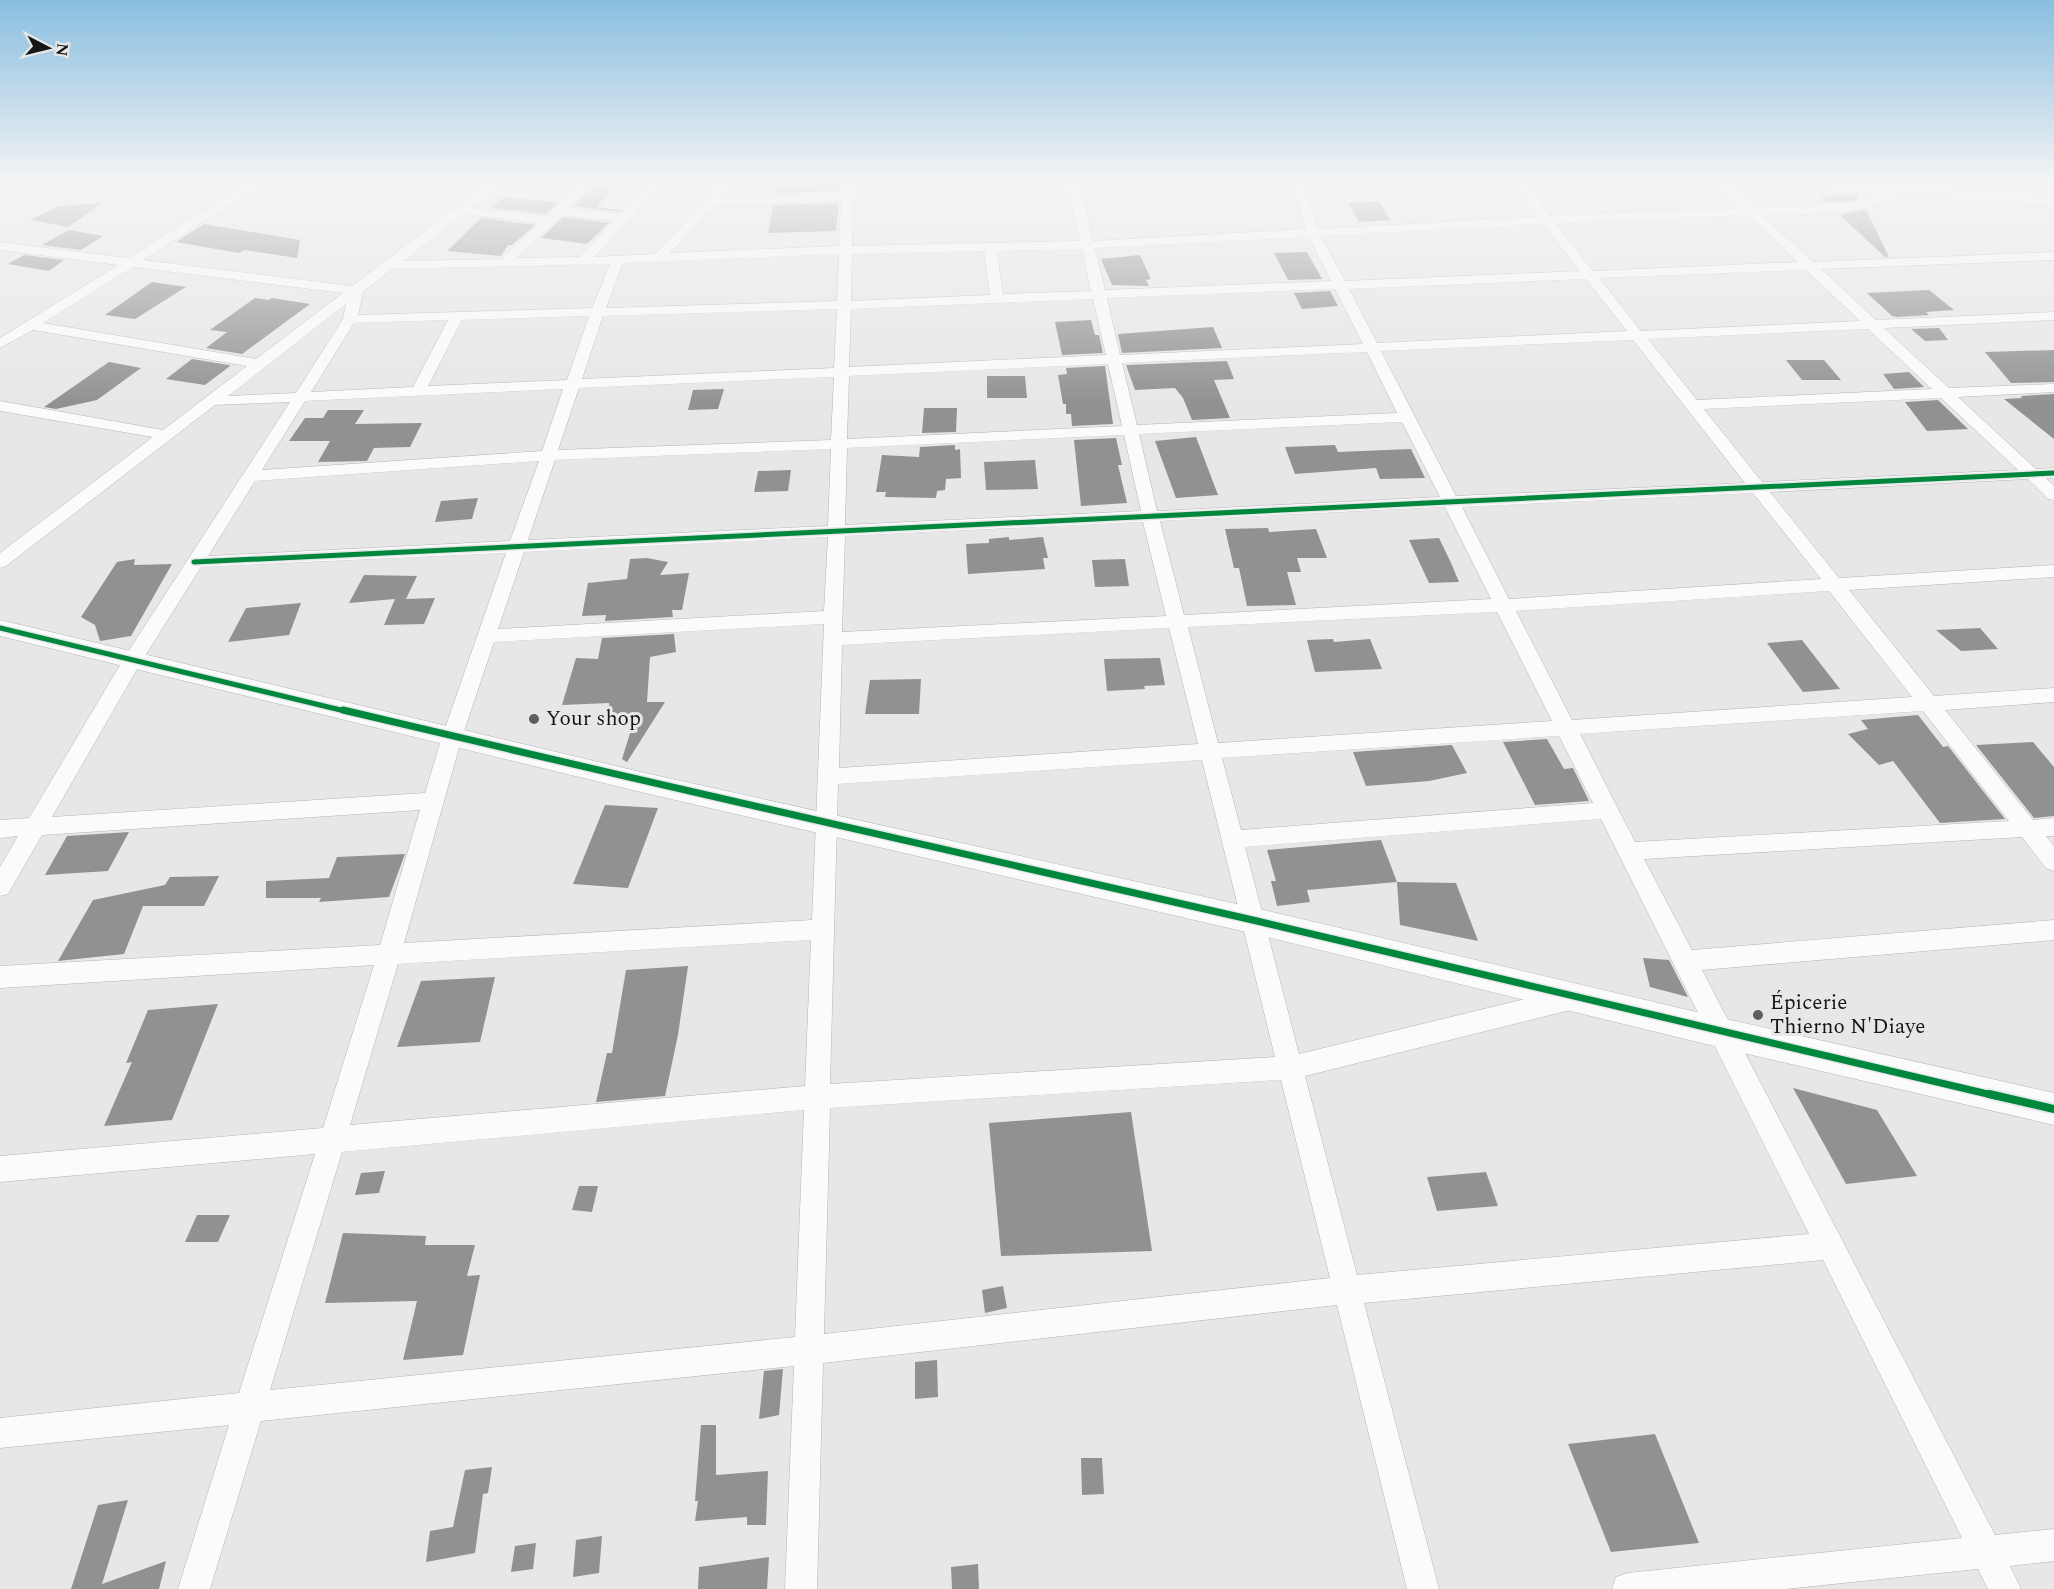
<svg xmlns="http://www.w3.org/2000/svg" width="2054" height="1589" viewBox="0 0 2054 1589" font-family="Spectral,serif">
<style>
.building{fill:#909191}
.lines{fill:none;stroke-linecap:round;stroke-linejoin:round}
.minor-casing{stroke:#b4b4b4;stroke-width:1}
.tertiary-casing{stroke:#b4b4b4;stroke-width:1}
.minor{fill:#fbfbfb;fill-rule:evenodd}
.tertiary{fill:#fbfbfb;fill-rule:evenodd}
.cycleway-far2-casing{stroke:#e6e7e8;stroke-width:8}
.cycleway-far1-casing{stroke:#e6e7e8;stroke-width:10}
.cycleway-casing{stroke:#e6e7e8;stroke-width:12}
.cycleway-far2{stroke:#00873e;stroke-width:5}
.cycleway-far1{stroke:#00873e;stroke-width:7}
.cycleway{stroke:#00873e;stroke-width:8}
.poi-dot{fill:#5f5f60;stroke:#e6e7e8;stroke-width:2}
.labels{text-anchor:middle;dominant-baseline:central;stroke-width:6;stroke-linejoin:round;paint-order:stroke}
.poi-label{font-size:21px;fill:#161617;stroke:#e6e7e8;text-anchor:start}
</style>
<rect width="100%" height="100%" fill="#e7e7e7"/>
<g class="building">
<path d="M599,181h24l-27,26 25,3 -1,2 -46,-6z"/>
<path d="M778,181h62v10l-65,2z"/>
<path d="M1857,194l2,4 -6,3 -27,1 -6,-6z"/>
<path d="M504,197l41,4 14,1 -13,12 -54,-6z"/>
<path d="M1379,201l11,19 -31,2 -11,-19z"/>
<path d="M102,203l-34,24 -38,-7 29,-14z"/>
<path d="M839,203l-3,28 -68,2 5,-28z"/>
<path d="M1866,210l23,47h-4l-45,-42z"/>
<path d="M563,217l46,6 -22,21 -46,-6z"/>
<path d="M481,218l54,7 -23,20h-4l-7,11 -54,-5z"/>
<path d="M204,224l96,16 -3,18 -53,-8 -5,3 -63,-11z"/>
<path d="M69,230l34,6 -22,14 -39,-5z"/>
<path d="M1307,252l15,27 -34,1 -14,-27z"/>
<path d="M24,255l40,5 -15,11 -41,-7z"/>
<path d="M1140,255l11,24 -5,1 3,6 -37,-1 -11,-26z"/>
<path d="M152,282l34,5 -51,32 -30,-4z"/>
<path d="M1929,290l25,20 -28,2 3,3 -32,2 -5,-1 -25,-23z"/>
<path d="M1330,291l8,15 -36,3 -8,-16z"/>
<path d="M255,298l14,2 3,-2 38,6 -68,50 -36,-6 21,-16 -17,-2z"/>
<path d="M1091,320l4,15h4l4,18 -41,2 -7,-33z"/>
<path d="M1213,327l9,21 -100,5 -4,-19z"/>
<path d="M1939,328l9,12 -23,1 -14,-12z"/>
<path d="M2054,350v32l-43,1 -26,-31z"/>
<path d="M192,359l37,6 1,1 -25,19 -39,-6z"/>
<path d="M1786,360h38l17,20h-39z"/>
<path d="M1227,361l7,18 -20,1 16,38 -38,2 -9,-22 -8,-10 -40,2 -9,-25z"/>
<path d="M109,362l32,6 -44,32 -41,9 -12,-2z"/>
<path d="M1105,366l8,58 -41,2 -1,-12h-5v-10h-3l-5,-29 9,-1 -1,-6z"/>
<path d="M1909,372l15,15 -30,2 -11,-15z"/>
<path d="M987,376h38l2,22h-40z"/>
<path d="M724,389l-6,20 -30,1 5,-20z"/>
<path d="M2054,394v45l-50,-40 18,-1 -1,-2z"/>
<path d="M1938,400l2,2 28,27 -41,2 -22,-29z"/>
<path d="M924,408h33l-1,24 -34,1z"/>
<path d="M328,410h36l-9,14 67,-1 -12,24 -36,1 -7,13 -49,1 12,-21h-41l16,-23h18z"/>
<path d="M1196,437l22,58 -42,3 -21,-57z"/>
<path d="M1116,438l6,27h-4l9,38 -46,3 -7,-66z"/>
<path d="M955,445v5l5,-1 1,29 -15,1 -1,11 -8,1 -1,7 -51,-1 1,-5h-10l6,-37 37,2 1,-10z"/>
<path d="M1335,445l3,7 73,-3 14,29 -45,1 -4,-11 -81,6 -10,-27z"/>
<path d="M1035,460l3,29 -52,1 -2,-28z"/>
<path d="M791,470l-3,21 -34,1 4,-21z"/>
<path d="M478,498l-6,21 -37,3 6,-21z"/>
<path d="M1268,528l1,4 47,-3 11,29h-30l4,14h-14l9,33 -49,1 -8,-38h-5l-9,-39z"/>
<path d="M1009,537v3l34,-3 5,21h-5l2,11 -77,5 -2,-30 23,-1v-4z"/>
<path d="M1439,538l12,25 8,19 -30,1 -20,-43z"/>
<path d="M647,558l21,4 -8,13 29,-2 -7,37h-10l1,7 -68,4 1,-6 -24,1 6,-33 39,-4 3,-20z"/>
<path d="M135,559l-1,6 38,-1 -41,72 -31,5 -5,-16 -14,-8 36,-55z"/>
<path d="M1125,559l4,27 -34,1 -3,-27z"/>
<path d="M364,575l53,1 -11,23 29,-1 -11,26 -40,1 11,-26 -46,4z"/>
<path d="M301,603l-12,32 -61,7 18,-34z"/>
<path d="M1980,628l18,21 -37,2 -25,-21z"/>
<path d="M674,634l2,18 -26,5 -3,45h18l-38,60 -5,-3 13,-42 -24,4 -2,-18 -47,2 14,-47 22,1 4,-21z"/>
<path d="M1333,639l1,3 36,-3 12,30 -67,3 -8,-32z"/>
<path d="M1802,640l38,49 -37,3 -36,-49z"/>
<path d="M1160,658l5,27 -21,1 1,3 -38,2 -3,-32z"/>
<path d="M921,679l-2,35h-54l5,-34z"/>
<path d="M1918,715l25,32 5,-1 57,73 -65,4 -47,-62 -14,4 -31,-31 20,-5 -7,-9z"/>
<path d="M1547,739l17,30 9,-1 16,33 -54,4 -32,-63z"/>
<path d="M2033,742l21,25v49l-20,2 -58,-73z"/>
<path d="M1452,745l15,28 -38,8 -63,5 -13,-34z"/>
<path d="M605,805l53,3 -30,80 -55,-4z"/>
<path d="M129,832l-21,39 -63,4 22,-39z"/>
<path d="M1381,840l16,42 -90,8 3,12 -33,4 -6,-25h5l-9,-31z"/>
<path d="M405,854l-16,43 -70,5 2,-4h-55v-17l63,-3 8,-21z"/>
<path d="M219,876l-15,30h-61l-19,48 -66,7 35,-61 72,-15 5,-8z"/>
<path d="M1397,882l59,1 22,58 -78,-16z"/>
<path d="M1643,958l26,2 19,37 -38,-10z"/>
<path d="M688,966l-10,69 -13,61 -69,6 11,-49h5l14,-83z"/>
<path d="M495,977l-15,65 -83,5 24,-66z"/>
<path d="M218,1004l-46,116 -68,6 28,-64 -6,1 22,-53z"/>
<path d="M1793,1088l84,22 40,66 -71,8z"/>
<path d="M1131,1112l21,139 -151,5 -12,-133z"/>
<path d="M385,1171l-6,22 -24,2 6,-22z"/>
<path d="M1486,1172l12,34 -61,5 -10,-34z"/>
<path d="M579,1186h19l-6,26 -20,-2z"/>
<path d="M197,1215h33l-12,27h-33z"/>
<path d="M343,1233l83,3 -1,9h50l-8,31 13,-1 -17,80 -60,5 14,-59 -92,2z"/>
<path d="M1003,1286l4,22 -22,5 -3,-23z"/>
<path d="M937,1360l1,37 -23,2v-37z"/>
<path d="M783,1369l-4,46 -20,4 5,-48z"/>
<path d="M701,1425h15v50l52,-4 -2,54h-19v-8l-52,4 3,-20h-3z"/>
<path d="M1655,1434l44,109 -88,9 -43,-108z"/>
<path d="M1081,1458h21l2,36 -22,1z"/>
<path d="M492,1467l-4,26 -5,1 -8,59 -49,9 4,-31 23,-4 12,-57z"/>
<path d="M128,1500l-26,84 64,-23 -7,28h-88l27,-84z"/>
<path d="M602,1536l-3,37 -26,4 3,-37z"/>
<path d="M536,1543l-3,26 -22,3 4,-26z"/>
<path d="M769,1557l-2,32h-69l1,-22z"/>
<path d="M978,1564l1,25h-27l-1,-22z"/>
</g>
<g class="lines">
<g class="minor-casing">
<path id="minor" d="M252,181h15l-124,79 209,26 139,-105h14l-33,27 75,8 37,-35h13l-28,27 52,6 31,-33h13l-71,76 62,-3 66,-73h13l-15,17 122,-5v-12h12l-2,65 228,-5 -13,-60h87l-6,4 -68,1 13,55 213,-12 -14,-48h12l14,48 219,-12 -24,-36h12l25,35 191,-8 -28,-27h13l28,26 99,-4 33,-11 -88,-7 -6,-4h52l52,4 4,-4h13l-5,5 146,12v8l-153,-13c-39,26 -94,20 -139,22l51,47 241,-10v8l-233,9 55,51 178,-8v8l-170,8 65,60 105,-4v8l-96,5 78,72 18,-1v10h-8l8,8v14l-6,-1 -20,-20 -258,13 69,86 215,-13v12l-205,13 85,106 120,-8v14l-109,8 88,110 21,-2v18h-8l8,10v25l-8,-3 -24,-31 -378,22 48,91 362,-30v20l-352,30 293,565 59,-6v32l-44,5 11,23h-33l-10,-20 -193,20h-173l4,-12 12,-4 334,-35 -139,-278 -459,43 75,286h-32l-70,-284 -514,58 -6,226h-32l9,-223 -533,55 -51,168h-32l51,-164 -229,23v-30l239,-25 76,-239 -315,28v-26l323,-28 51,-163 -374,23v-22l380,-21 40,-135 -378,25 -34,59 -8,2v-29l18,-31 -18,2v-18l29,-2 97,-163 164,-253 -75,3 -209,161 -6,2v-15l153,-116 -153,-26v-10l163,29 84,-64 -214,-36 -33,18v-10l118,-73 -118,-15v-8l128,16zM841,200l-2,46 -169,7 43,-47zM464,214l76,9 -39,36 -98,2zM562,215l52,6 -35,36 -63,1zM1748,215l50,47 -205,9 -38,-48zM1543,224l37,47 -235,10 -24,-45zM1309,237l22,44 -226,9 -10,-42zM1082,249l9,42 -88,3 -6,-43zM984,251l6,44 -139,6 1,-47zM839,254l-2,47 -231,7 17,-45zM610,264l-18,44 -234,7 5,-23 29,-23zM133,267l210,26 -87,66 -213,-36zM1806,270l54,51 -219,10 -42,-53zM1586,279l41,52 -250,12 -28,-54zM1335,289l28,55 -243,11 -13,-57zM1093,299l13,56 -257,12 2,-58zM346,304l-3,15 -47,74 -68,3zM837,309l-3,59 -252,11 21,-63zM589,316l-22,64 -139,6 34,-66zM448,320l-35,67 -102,5 43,-69zM1868,329l64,60 -235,11 -49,-61zM1633,340l112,143 -289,13 -75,-145zM1367,352l30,61 -260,12 -15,-62zM1108,364l14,62 -275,13 2,-63zM834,377l-3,63 -273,10 21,-62zM563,389l-21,62 -280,19 43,-69zM1941,398l77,72 -256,12 -58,-73zM1402,422l38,75 -283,14 -18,-77zM1124,435l17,76 -296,14 2,-77zM831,449l-3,77 -300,14 27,-80zM539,461l-29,80 -302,15 47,-75zM1753,493l68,86 -312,20 -47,-92zM1445,507l46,92 -307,16 -24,-94zM1143,522l23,94 -324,16 3,-96zM828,537l-4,74 -326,18 26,-77zM506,553l-64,184 -17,56 -373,24 88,-153 61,-97zM1829,591l83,106 -340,23 -56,-109zM1497,612l55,109 -334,22 -30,-116zM824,624l-12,296 -408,23 58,-206 32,-95zM1169,628l29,116 -359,24 3,-123zM1923,711l86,110 -374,21 -55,-108zM1559,736l34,67 -352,27 -19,-72zM1202,760l73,297 -445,27 8,-300zM1601,819l208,415 -452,41 -52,-199 269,-67 8,-3 4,-8 -4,-8 -8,-3 -275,67 -54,-207zM811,940l-6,146 -455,39 48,-161zM1281,1080l49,198 -506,56 6,-226zM804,1110l-9,227 -525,53 72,-238z"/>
</g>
<g class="tertiary-casing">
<path id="tertiary" d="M0,620l645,153 610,135 467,110 332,75v32l-332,-77 -467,-114 -610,-141 -645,-157z"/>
</g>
<use href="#minor" class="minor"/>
<use href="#tertiary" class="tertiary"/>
<g class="cycleway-far2-casing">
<g id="cycleway-far2">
<path d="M194,562l1860,-89"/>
<path d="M0,628l349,84"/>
</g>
</g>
<g class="cycleway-far1-casing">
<path id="cycleway-far1" d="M343,710c304,73 609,140 914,211 246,58 492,118 739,175"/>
</g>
<g class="cycleway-casing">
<path id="cycleway" d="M1989,1094l65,15"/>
</g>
<use href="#cycleway-far2" class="cycleway-far2"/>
<use href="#cycleway-far1" class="cycleway-far1"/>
<use href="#cycleway" class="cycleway"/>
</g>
<linearGradient id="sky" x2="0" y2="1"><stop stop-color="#89bee0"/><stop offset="0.45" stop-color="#f4f4f4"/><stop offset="1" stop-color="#f4f4f4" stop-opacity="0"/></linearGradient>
<rect width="2054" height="404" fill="url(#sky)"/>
<g class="poi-dot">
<circle cx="534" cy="719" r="6"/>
<circle cx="1758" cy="1015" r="6"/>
</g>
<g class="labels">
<g class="poi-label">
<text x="546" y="719">Your shop</text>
<text x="1770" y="1003">Épicerie<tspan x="1770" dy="24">Thierno N'Diaye</tspan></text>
</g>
</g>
<g transform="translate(48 48) rotate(97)" stroke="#e6e7e8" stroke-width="4.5" paint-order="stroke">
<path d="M0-4.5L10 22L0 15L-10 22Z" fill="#161617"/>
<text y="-9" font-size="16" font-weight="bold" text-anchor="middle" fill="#161617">N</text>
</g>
</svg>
